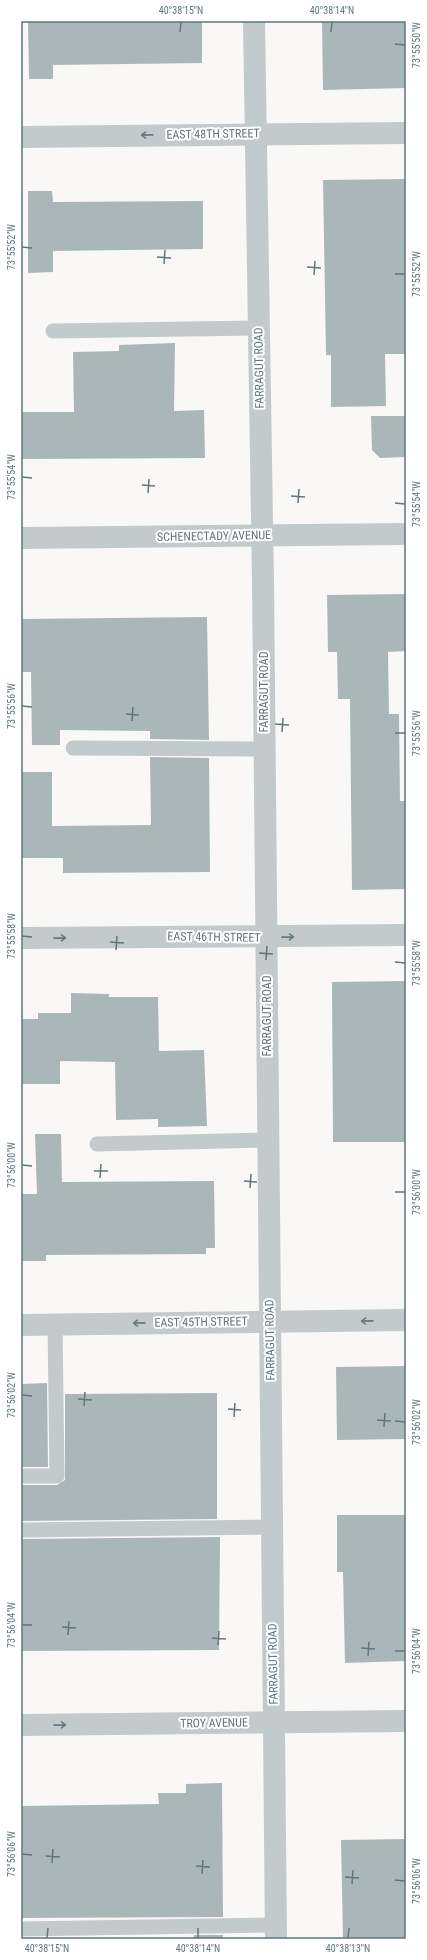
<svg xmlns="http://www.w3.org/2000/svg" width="427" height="1960" viewBox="0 0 427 1960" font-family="'Roboto Condensed',sans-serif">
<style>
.building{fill:#aab7b9}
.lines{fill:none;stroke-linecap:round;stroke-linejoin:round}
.lane{stroke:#c3cacc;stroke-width:15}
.street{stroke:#c3cacc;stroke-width:22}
.oneway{stroke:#637a80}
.ticks{fill:none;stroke:#5e767c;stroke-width:1.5}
.labels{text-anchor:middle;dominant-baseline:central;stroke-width:4;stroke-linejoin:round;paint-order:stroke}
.street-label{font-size:12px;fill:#5e767c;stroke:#fff}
.neatline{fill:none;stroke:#5e767c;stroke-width:1.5}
.ticks-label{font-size:10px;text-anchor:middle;fill:#5e767c}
</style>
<rect width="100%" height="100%" fill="#f9f8f6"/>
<g class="building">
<path d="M28,21h174v42l-149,2v14h-24z"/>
<path d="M322,21h84v67l-83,2z"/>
<path d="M406,179v175h-21l1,52 -55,1v-52h-5l-3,-175z"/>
<path d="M28,191h24l1,11 150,-1v48l-150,2v21l-25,1z"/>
<path d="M175,343l-1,68 30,-1 1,48 -184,1v-47h53l-1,-60 46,-1v-6z"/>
<path d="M371,416h35v41l-26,1 -8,-8z"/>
<path d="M406,594v57l-18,1 1,62h10l1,87h6v88l-54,1 -2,-191h-12l-1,-47h-9l-1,-57z"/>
<path d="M207,617l2,123 -59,-1v-8l-90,-1v15h-28l-1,-73h-10v-53z"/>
<path d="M150,757l59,1 1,114 -147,1v-15h-42v-86h31v54l99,-1z"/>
<path d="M406,981v161h-73l-1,-160z"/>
<path d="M71,993l38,1v3h49l1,54 45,-1 3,76 -49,1v-8l-42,1 -1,-58 -55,-1v23h-39v-65h17v-6h33z"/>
<path d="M35,1134h26l1,48 152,-1 1,67h-9v6l-160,1v6h-25v-67h16z"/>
<path d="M406,1366v73l-69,1 -1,-73z"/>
<path d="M47,1383l1,84h-27v-83z"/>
<path d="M217,1393v126l-196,2v-36h36l8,-5v-86z"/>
<path d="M337,1515h69v146l-61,2 -2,-91h-6z"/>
<path d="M220,1537l-1,113 -198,1v-112z"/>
<path d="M222,1783l1,134 -202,1v-112l138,-2 -1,-11h28v-9z"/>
<path d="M406,1839v100h-63l-2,-99z"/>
<rect x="194" y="1935" width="29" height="4"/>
</g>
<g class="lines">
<g class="lane">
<path d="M53,331l205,-3"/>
<path d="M73,748l191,1"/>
<path d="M97,1144l171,-4"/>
<path d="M21,1476h36l-2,-152"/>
<path d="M21,1530l251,-3"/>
<path d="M21,1929l255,-4"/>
</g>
<g class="street">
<path d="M254,21l9,561 13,1357"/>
<path d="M21,137l385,-4"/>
<path d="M21,538l385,-4"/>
<path d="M21,938l385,-3"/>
<path d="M21,1325l385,-5"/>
<path d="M21,1725l385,-4"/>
</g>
</g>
<defs><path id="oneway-shaft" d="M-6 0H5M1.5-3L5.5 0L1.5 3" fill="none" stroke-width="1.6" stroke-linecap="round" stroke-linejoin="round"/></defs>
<g class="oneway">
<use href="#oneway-shaft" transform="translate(147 135) rotate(179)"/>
<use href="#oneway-shaft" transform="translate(288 937) rotate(-1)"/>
<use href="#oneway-shaft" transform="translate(60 938) rotate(-1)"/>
<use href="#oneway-shaft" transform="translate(367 1321) rotate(179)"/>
<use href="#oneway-shaft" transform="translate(139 1323) rotate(179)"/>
<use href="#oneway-shaft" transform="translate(60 1725) rotate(-1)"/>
</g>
<path class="ticks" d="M180,32l1,-10M331,32l1,-10M395,44l10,1M22,247l10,1M157,257l14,1M164,264l1,-14M307,267l14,1M395,274h10M314,275l1,-14M22,477l10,1M142,485l13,1M148,493l1,-14M291,496l14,1M298,503l1,-14M395,503l10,1M22,706l10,1M126,714l13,1M132,721l1,-14M275,724l14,1M282,732l1,-14M395,733h10M22,936l10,1M110,942l14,1M116,950l1,-14M259,953l14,1M266,960l1,-14M395,962l10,1M22,1165l10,1M94,1171h14M100,1178l1,-14M244,1181l13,1M250,1188l1,-14M395,1192h10M22,1395l10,1M78,1399l14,1M84,1406l1,-14M228,1409l13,1M234,1417l1,-14M377,1420l14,1M395,1421l10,1M384,1427l1,-14M22,1625h10M62,1627l14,1M68,1635l1,-14M212,1638l14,1M218,1645l1,-14M361,1648l14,1M395,1651h10M368,1656l1,-14M22,1854l10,1M46,1856l14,1M52,1863l1,-14M196,1866l14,1M202,1874l1,-14M345,1877l14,1M395,1880l10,1M352,1884l1,-14M47,1938l1,-10M198,1938v-10M348,1938l1,-10"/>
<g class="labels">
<g class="street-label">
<text transform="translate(213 134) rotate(-1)">EAST 48TH STREET</text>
<text transform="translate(259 368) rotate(-91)">FARRAGUT ROAD</text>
<text transform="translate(214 536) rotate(-1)">SCHENECTADY AVENUE</text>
<text transform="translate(264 692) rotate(-90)">FARRAGUT ROAD</text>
<text transform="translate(214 937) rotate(1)">EAST 46TH STREET</text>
<text transform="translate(267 1016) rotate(-90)">FARRAGUT ROAD</text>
<text transform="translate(201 1322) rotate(-1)">EAST 45TH STREET</text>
<text transform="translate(270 1340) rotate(-91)">FARRAGUT ROAD</text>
<text transform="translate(273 1664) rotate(-91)">FARRAGUT ROAD</text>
<text transform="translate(214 1723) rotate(-1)">TROY AVENUE</text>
</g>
</g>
<rect width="427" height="1960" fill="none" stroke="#ffffff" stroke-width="44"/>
<rect x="22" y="22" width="383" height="1916" class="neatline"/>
<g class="ticks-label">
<text x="181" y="14">40°38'15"N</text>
<text x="332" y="14">40°38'14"N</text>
<text transform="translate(416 45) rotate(-90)" y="4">73°55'50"W</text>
<text transform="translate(11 247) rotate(-90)" y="4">73°55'52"W</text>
<text transform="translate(416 274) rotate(-90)" y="4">73°55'52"W</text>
<text transform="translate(11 477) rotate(-90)" y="4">73°55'54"W</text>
<text transform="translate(416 504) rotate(-90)" y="4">73°55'54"W</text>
<text transform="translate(11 706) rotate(-90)" y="4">73°55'56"W</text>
<text transform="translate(416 733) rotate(-90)" y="4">73°55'56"W</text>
<text transform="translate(11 936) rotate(-90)" y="4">73°55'58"W</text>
<text transform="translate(416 963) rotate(-90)" y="4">73°55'58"W</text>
<text transform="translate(11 1165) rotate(-90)" y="4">73°56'00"W</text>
<text transform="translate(416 1192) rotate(-90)" y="4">73°56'00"W</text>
<text transform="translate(11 1395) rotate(-90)" y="4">73°56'02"W</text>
<text transform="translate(416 1422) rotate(-90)" y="4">73°56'02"W</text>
<text transform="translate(11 1625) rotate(-90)" y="4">73°56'04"W</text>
<text transform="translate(416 1651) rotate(-90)" y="4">73°56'04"W</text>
<text transform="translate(11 1854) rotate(-90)" y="4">73°56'06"W</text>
<text transform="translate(416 1881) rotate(-90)" y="4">73°56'06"W</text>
<text x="47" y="1952">40°38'15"N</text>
<text x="198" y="1952">40°38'14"N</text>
<text x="348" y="1952">40°38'13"N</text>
</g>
</svg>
